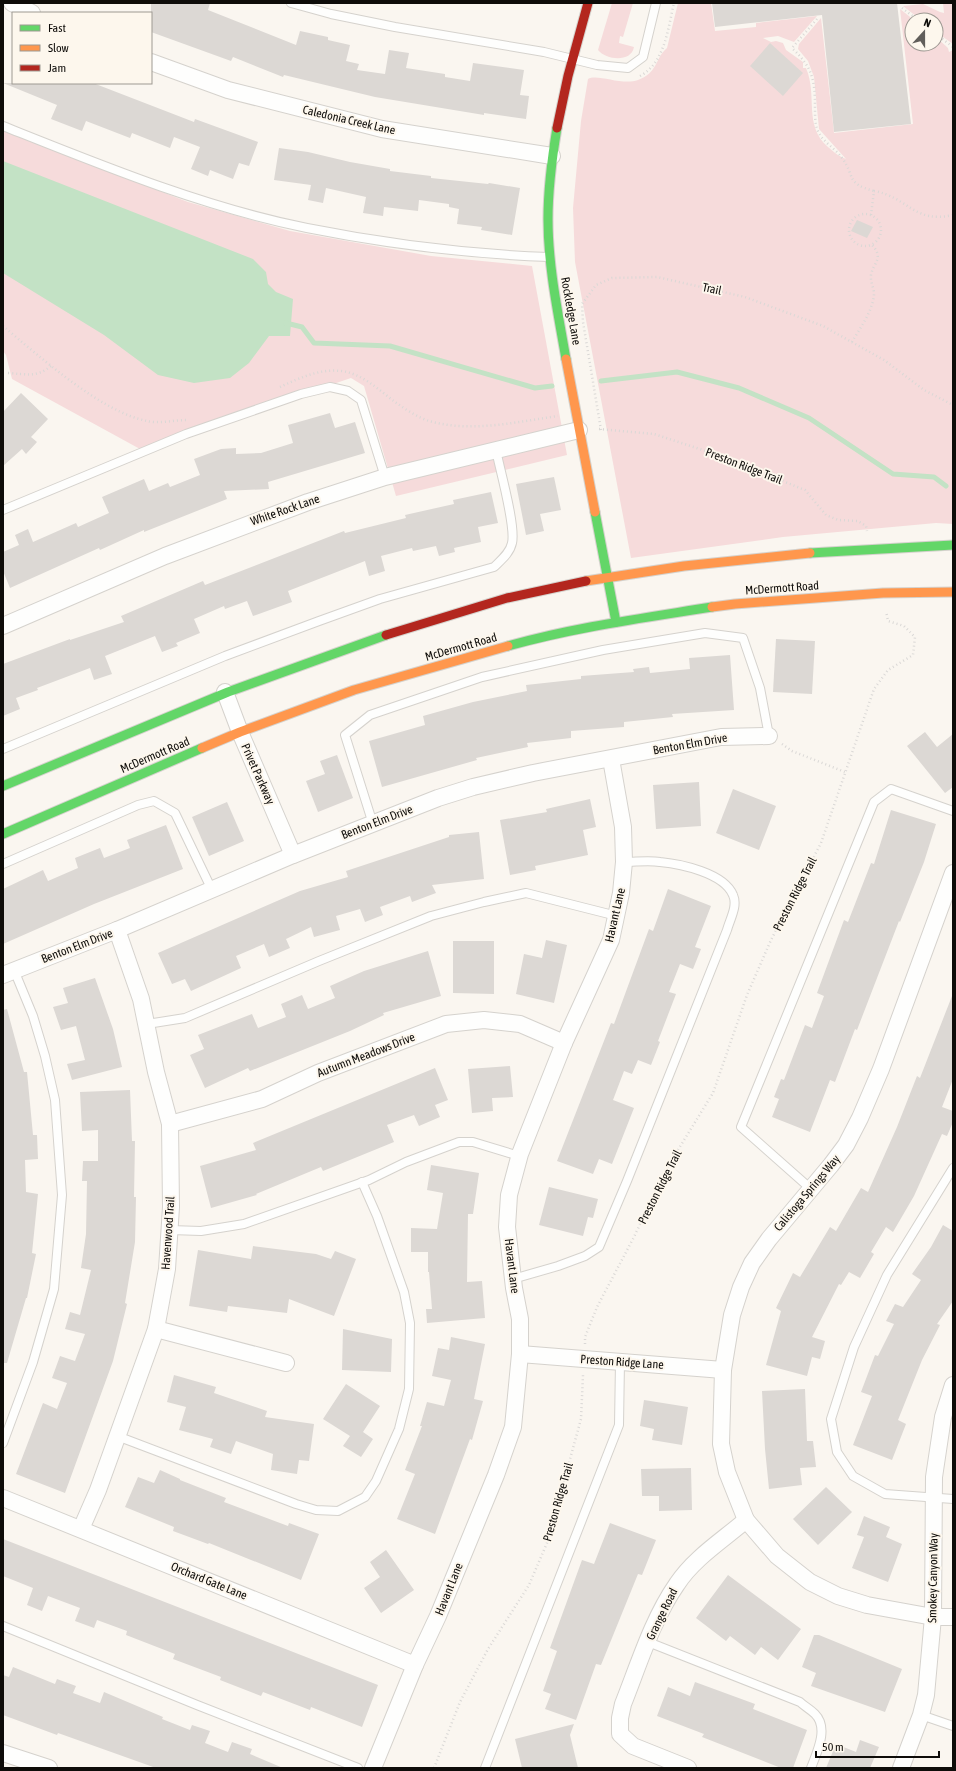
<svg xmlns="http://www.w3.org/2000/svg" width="956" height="1771" viewBox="0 0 956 1771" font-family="'Asap Condensed',sans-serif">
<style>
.green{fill:#f6dbdb}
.water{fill:#c3e2c5}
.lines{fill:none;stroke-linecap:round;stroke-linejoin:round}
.stream{stroke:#c3e2c5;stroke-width:5}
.building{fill:#dcd8d4}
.lane-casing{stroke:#d5d2cd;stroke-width:10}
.street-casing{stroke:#d5d2cd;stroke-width:18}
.fast-casing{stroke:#d5d2cd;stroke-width:11}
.slow-casing{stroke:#d5d2cd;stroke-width:11}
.jam-casing{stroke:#d5d2cd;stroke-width:11}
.path{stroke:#dad8d6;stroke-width:2.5;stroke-dasharray:1 3;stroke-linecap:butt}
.lane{stroke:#fefefd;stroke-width:8}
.street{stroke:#fefefd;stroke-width:16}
.fast{stroke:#63d668;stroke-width:9}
.slow{stroke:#ff974d;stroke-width:9}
.jam{stroke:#b3261e;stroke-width:9}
.labels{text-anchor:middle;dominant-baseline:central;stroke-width:4;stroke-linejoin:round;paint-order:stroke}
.street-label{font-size:12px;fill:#0e0c09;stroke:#fdf7ed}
</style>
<rect width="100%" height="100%" fill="#faf6f0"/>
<g class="green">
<path d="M612,3h21l-10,34 -3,-1 -1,7 15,4c-3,16 -28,13 -36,3z"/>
<path d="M678,3h33l4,28 41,-4v-4l61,-7 -23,26 -16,-6 -15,2 8,4 5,-1 7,2 3,7 17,12v6h3c12,28 -3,57 22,79 6,5 10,9 18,12l-27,-30 -5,-52 -6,-16 -10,-12 1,-5 22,-26 13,115 79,-9 -13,-115 14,11h-2v24h24v-7l12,11 1,4 4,-2v474l-17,-1 -153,14 -152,21 -56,-296 -2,-54 8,-87 7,-42c9,-6 34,7 50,1 20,-7 17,-22 29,-32z"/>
<path d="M943,3h10v41l-17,-12v-12h-15l-18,-14 20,-2 17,8 4,1z"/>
<path d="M3,130l185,72 102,29 141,25 101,10 35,189 -171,41 -32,-110 -13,-8 -211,71 -128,-70 -6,-24 -3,-4z"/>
</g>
<path class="water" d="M3,161l250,98 13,13 2,12 8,8 17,7 -3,37h-21l-20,27 -19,15 -36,5 -36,-8 -54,-40 -101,-62z"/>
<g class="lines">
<g class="stream">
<path d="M286,323l16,4 12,16 76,3 145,42 17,-2"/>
<path d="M601,381l76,-9 62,16 70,30 84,56 41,3 12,9"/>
</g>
</g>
<g class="building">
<path d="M151,3h59l-2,7 88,35 4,-14 28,6v3l22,5 -4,16 13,3 -2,6 28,4 4,-24 20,3 -3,15 39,6v3l25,4 3,-18 51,7 -4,25 9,1 -3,23 -42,-6v2l-109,-18 -91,-22 -1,2 -50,-20 -2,4 -80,-29z"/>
<path d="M712,3h185l14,121 -77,8 -12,-117 -107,12z"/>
<path d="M770,43l33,30 -20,23 -33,-30z"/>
<path d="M3,83h90l101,39 1,-3 63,23 -9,24 -10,-3 -6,16 -23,-9 -2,6 -17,-7 9,-22 -26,-10 -4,11 -38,-15 -2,5 -44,-17 -4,10 -31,-12 6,-14z"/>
<path d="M279,148l29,4 42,10 40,7v2l41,5v2l57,6 1,-1 31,5 -8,47 -31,-5 1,-3 -25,-3 2,-15 -10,-2v-3l-30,-4 -1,11 -34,-4 -1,9 -20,-3 3,-16 -40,-9 -3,15 -15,-3 3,-15 -37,-5z"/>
<path d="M857,220l16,7 -6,11 -16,-7z"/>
<path d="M21,393l27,26 -17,18 6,5 -11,12 -4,-5 -19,17v-54z"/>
<path d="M330,413l5,15 20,-6 10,31 -97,29 1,7 -45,2 3,8 -83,33v-2l-44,20 -1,-2 -89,40 -7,-17v-19l16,-7 -4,-10 13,-6 5,13 43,-19 2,4 31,-14 -7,-16 42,-18 5,12 19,-8 2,4 30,-12 -6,-16 27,-10 15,-1v6l25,-1 32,-10 -5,-18z"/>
<path d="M554,477l7,33 -21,4 4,17 -18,4 -10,-51z"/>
<path d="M491,492l7,31 -20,4 3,15 -27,6 1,4 -16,4 -3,-10 -23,5 -1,-3 -31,8 4,15 -16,5 -4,-15 -77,30 4,11 -39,14 -6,-15 -22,8 -1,-3 -30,13 6,14 -24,10 2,3 -16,6 -7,-16 -50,20 7,18 -18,6 -4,-12 -53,20 1,2 -22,8 4,11 -17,7v-52l67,-25v1l54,-18 -3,-6 82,-35 2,4 139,-54 1,2 61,-15 -1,-3 49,-11 -1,-4z"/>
<path d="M776,639l39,2 -3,53 -39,-2z"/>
<path d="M730,655l4,55 -62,4 1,3 -49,5v5l-53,4v7l-44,5 1,4 -52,11 1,2 -95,27 -13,-46 56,-16 -2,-9 50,-14 54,-11 -1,-6 55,-6v-3l53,-4 -1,-3 16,-2 1,6 40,-4 -1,-11z"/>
<path d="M925,732l12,15 16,-13v53l-8,6 -38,-47z"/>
<path d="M337,755l16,43 -35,14 -12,-31 19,-7 -5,-13z"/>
<path d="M699,782l2,44 -45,3 -3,-44z"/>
<path d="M733,789l43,17 -17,44 -43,-17z"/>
<path d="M590,799l6,28 -13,3 5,25 -53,11 1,4 -26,5 -10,-55 47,-8 -1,-3z"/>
<path d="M227,802l17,39 -35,15 -17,-39z"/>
<path d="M891,810l45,14 -12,38 -24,60 -1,-1 -42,109 -2,-1 -20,53 -5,-2 -20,52 -38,-15 7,-18 -5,-2 7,-18 3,1 21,-55 7,3 12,-32 -7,-3 27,-73 4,2 23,-59 3,1z"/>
<path d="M166,825l17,44 -89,35 -91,40v-55l40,-19 5,11 30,-13 -3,-10 25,-10 4,10 26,-10 -3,-8z"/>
<path d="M479,832l5,47 -52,6 4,8 -24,9 -2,-6 -30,11 3,8 -18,7 -5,-13 -24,7 4,14 -26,7 -3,-10 -25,12 4,9 -21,9 -5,-13 -28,12 5,12 -50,23 -6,-12 -13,5 -14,-31 142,-62 48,-14 -2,-6 103,-34v-2z"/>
<path d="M668,889l43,17 -16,41 6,2 -8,20 -13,-5 -11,28 7,2 -18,47 2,1 -9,23 -13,-5 -6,14 -8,-3 -11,29 21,8 -22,56 -13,-5 -6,15 -36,-13 54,-138 3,1 35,-95 4,2z"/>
<path d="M546,940l21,5 -13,58 -38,-9 8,-40 18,4z"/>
<path d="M453,941h41v53l-41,-1z"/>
<path d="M428,951l13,45 -58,17 1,2 -34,16 -100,40 -2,-3 -43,20 -15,-33 14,-6 -6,-14 54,-21 6,14 28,-11 -5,-13 21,-9 6,14 27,-11 -5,-12 34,-15z"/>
<path d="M95,978l18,51 9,38 -50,13 -5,-16 18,-4 -9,-34 -15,4 -8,-23 15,-4 -5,-15z"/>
<path d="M952,996l1,83 -11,28 11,4v11l-6,14 -5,-2 -28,62 -21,36 -7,-5 -15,25 3,2 -14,24 -11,-6 -8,13 -2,-1 -27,53 13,4 -5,18 -8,-2 -5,19 -41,-11 15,-54 -5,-3 17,-35 7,4 30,-50 6,4 25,-43 7,4 29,-65 20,-51 3,2z"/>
<path d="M7,1009l17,63h3l6,63h4l1,24 -13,1 1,32 12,2 -6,59 4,1 -9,44h-1l-19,65h-4v-353z"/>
<path d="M510,1066l3,31 -21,1 1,13 -21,2 -4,-44z"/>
<path d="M435,1068l13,32 -13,5 5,12 -21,9 -5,-11 -27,10 7,17 -71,29 -2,-4 -65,27 1,1 -46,13 -11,-42 56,-16 -3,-7z"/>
<path d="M130,1090l2,51h3l-1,56h2l-1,45 -10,61 2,1 -14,57 -48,132 -49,-19 27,-71 14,6 10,-26 -15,-5 8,-22 15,5 10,-27 -20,-5 5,-17 10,3 11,-45 -10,-2 5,-34 1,-53h-5l1,-20h15v-31l-16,1 -2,-39z"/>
<path d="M431,1165l48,8 -6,41h-5l-1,68 15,-1 3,37 -58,5 -1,-14h6l-3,-37h-1v-20h-17v-24l26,1 6,-36 -16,-3z"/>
<path d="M549,1187l49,12 -5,19 -5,-1 -5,19 -44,-11z"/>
<path d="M943,1225l10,6v70l-16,23 3,1 -18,35 -24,60 8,4 -14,36 -39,-15 19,-49 -11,-4 14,-37 3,1 16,-32 -8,-3 9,-17 8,3 18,-27 -9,-6 19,-27z"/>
<path d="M253,1246l63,8 15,5 4,-8 21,8 -22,57 -45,-17 -2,14 -59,-7 -1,6 -38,-6 9,-56 53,9z"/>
<path d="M343,1329l49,10 -1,33 -49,-2z"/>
<path d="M451,1337l34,7 -11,55 9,2 -11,39 -2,-1 -35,95 -38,-15 18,-45 -10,-4 17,-44h-2l7,-24 17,4 7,-26 -19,-4 6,-28 11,2z"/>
<path d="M174,1375l42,12 -2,6 53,18 -2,6 49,7 -5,37 -10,-1 -2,14 -26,-4 2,-16 -37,-13 -5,13 -21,-7 3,-8 -34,-9 7,-23 -19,-5z"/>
<path d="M346,1384l34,22 -17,26 10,7 -12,18 -18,-11 7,-10 -27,-17z"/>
<path d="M805,1389l2,52h6l3,26 -16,1 2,17 -33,4 -4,-40 -3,-58z"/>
<path d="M644,1400l44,7 -6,38 -30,-5 2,-11 -14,-3z"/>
<path d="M691,1468l1,42 -33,1v-15h-17l-1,-27z"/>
<path d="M160,1470l20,9v1l46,18 -2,4 64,24 1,-3 30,11 -18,46 -92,-37 -1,1 -35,-13 1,-4 -49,-20 13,-30 16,6z"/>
<path d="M826,1487l26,25 -34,33 -25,-26z"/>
<path d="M864,1516l26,11 -4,10 16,7 -14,38 -36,-14 12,-31 -7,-2z"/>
<path d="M610,1523l46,17 -14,35 -4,-1 -37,91 -5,-1 -20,56 -31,-11 6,-15 -8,-3 14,-40 -7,-3 32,-88 12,4z"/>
<path d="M3,1539l375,146 -16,42 -51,-20 -1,3 -47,-18 -2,4 -41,-16 1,-3 -48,-18 2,-5 -49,-19 1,-4 -30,-11 -3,8 -19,-7 5,-13 -32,-12 -6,15 -15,-6 6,-17 -30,-12z"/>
<path d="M386,1550l28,40 -33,23 -17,-25 16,-11 -10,-15z"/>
<path d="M728,1575l73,54 -23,31 -17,-13 -6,8 -25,-19 -4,5 -30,-23z"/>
<path d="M814,1635h5l83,34 -17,43 -74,-26 5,-13 -14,-6z"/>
<path d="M13,1667l42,17 2,-5 19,7 -3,7 27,10 4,-11 59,25 -1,2 28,11 2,-5 18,6 -5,12 23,9 4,-10 20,7 -2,5 33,14h-127l-98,-35 -1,2 -54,-20v-40l6,2z"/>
<path d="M695,1682l60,22 -2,5 54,21 -14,38h-12l-79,-31 2,-3 -47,-18 11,-29 22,9z"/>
<path d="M574,1724l-4,11 8,33h-56l-7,-29z"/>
<path d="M860,1740l19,7 -9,21h-44l10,-24 20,8z"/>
</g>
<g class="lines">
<g class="lane-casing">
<g id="lane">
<path d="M291,3l40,11 64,13 149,25 53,13 31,3 15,-11 13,-54"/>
<path d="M3,126c98,39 200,81 304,102 80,16 161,26 242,29"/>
<path d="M3,510l183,-76 115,-40 29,-7 18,4 13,9 24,77"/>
<path d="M3,749l222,-93 94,-35 61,-22 114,-32c7,-7 16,-14 18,-24 4,-17 -12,-73 -16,-93"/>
<path d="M373,824l-28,-89 25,-20 112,-38 121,-27 102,-17 38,5 17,50 9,48"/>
<path d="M3,864l135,-59 16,-4 21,12 37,77"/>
<path d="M147,1024l38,-6 134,-57 112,-45 53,-14 42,-9 91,23"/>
<path d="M953,1168l-66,107 -33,72 -23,72 6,33 16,24 32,18 68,5"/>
<path d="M811,1189l-70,-62 133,-325 17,-13 62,22"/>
<path d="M170,1230l31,1 43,-7 125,-44 37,-18 53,-20h14l46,14"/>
<path d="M513,1279l45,-13 27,-10 14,-9 28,-66 100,-251c3,-11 11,-24 6,-35 -9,-22 -52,-31 -73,-33 -11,-2 -24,0 -36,0"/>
<path d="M117,1436l179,68 20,6 22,1 27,-14 11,-16 23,-52 10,-40 1,-66 -6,-31 -27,-76 -15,-34"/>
<path d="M3,1443l30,-81 21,-73 8,-94 -7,-95 -10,-44 -12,-40 -19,-46"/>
<path d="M3,1626l194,79 161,63"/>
<path d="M648,1642l152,60c4,4 10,7 15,12 14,14 2,38 -4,54"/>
<path d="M921,1715l32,11"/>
<path d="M485,1768l134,-343 1,-63"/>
</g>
</g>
<g class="street-casing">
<g id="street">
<path d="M12,3l20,10"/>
<path d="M151,62l77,28 154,39 170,27"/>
<path d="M3,626l162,-70 143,-54 77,-25 194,-47"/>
<path d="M225,692l15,40 53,123"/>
<path d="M953,873l-72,196 -21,49 -14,27 -15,20 -62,74 -17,24 -11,24 -9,28 -9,55 -2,74 6,28 19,48 31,36 33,26 28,14 29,9 66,12h20"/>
<path d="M3,975l114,-45 176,-75 145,-57 35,-11 60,-14 188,-36 48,-1"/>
<path d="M170,1124l92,-25 56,-26 128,-49 38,-4 36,4 44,19"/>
<path d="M156,1329l130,34"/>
<path d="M520,1354l203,16"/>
<path d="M3,1498l412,167"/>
<path d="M81,1529l17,-39 58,-161 11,-60 4,-62 -1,-83 -14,-52 -15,-73 -24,-69"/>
<path d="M3,1753l46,15"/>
<path d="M373,1768l42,-103 23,-49 58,-141 17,-48 7,-73v-35l-6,-31 -7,-61 2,-32 11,-41 44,-111 47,-103 10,-47 3,-31 -1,-35 -12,-68"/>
<path d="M688,1768l-55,-22 -13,-12v-16l3,-14c16,-40 29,-84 54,-120 17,-26 46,-44 69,-64"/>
<path d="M901,1768l20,-53 5,-20 7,-78 1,-140 9,-60 10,-32"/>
</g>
</g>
<g class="fast-casing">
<g id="fast">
<path d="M557,128c-5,30 -9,60 -9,91 0,47 10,94 18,140"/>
<path d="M595,512l21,110"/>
<path d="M810,553l143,-8"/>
<path d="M508,646c67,-19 136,-28 204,-39"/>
<path d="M3,786l225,-94 158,-57"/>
<path d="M3,834l199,-86"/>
</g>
</g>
<g class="slow-casing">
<g id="slow">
<path d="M566,359l29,153"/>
<path d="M586,581l98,-15 126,-13"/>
<path d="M712,607l23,-3 148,-11 70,-1"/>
<path d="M202,748l38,-16 114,-42 154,-44"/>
</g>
</g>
<g class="jam-casing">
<g id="jam">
<path d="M557,128l11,-52 20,-73"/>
<path d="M386,635l121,-37 79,-17"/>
</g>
</g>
<g class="path">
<path d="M902,8l16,12"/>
<path d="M817,19l-25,29c21,20 23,32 23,61 0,8 0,17 4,24 5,10 17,16 23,25 14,19 3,25 32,33"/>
<path d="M936,34l17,13"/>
<path d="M640,76c25,-13 28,-48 34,-73"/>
<circle cx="865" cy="230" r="16"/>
<path d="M871,215l3,-24c34,6 40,33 79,24"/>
<path d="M3,326c36,30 98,86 144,95 12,3 27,-1 39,-1"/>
<path d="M852,342c8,-14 21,-31 22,-48 0,-6 -4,-13 -3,-19 2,-12 14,-17 0,-31"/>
<path d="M8,373c18,1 28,5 43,-7"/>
<path d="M280,387c24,-11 51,-24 78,-11 13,6 25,17 37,26 10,7 22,15 34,19 43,12 86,1 129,-5"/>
<path d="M599,429l55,5 64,21 87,35 21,25 12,5 20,1 8,5 1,5"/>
<path d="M601,430l-18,-108 -1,-18 14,-19 16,-7 45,-1 88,20 78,29 61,34 40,30 29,15"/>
<path d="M782,744l10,7 53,21"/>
<path d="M585,1344v-7l12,-30 37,-70 31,-66 48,-78 34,-98 24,-55 50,-97 53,-154 14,-19 25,-15 2,-18 -11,-11 -16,-5 -2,-10"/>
<path d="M434,1768l26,-66 28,-53 41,-64 18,-42 34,-124 2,-44"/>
</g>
<use href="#lane" class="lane"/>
<use href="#street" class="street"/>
<use href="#fast" class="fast"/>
<use href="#slow" class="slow"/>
<use href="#jam" class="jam"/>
</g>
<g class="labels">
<g class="street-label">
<text transform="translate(349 120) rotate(13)">Caledonia Creek Lane</text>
<text transform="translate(712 289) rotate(12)">Trail</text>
<text transform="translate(571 311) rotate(80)">Rockledge Lane</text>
<text transform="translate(744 466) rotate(21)">Preston Ridge Trail</text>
<text transform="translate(285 510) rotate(-19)">White Rock Lane</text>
<text transform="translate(782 588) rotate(-4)">McDermott Road</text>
<text transform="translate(461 647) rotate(-16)">McDermott Road</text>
<text transform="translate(690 744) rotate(-10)">Benton Elm Drive</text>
<text transform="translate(155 755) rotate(-23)">McDermott Road</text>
<text transform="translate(258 774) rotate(66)">Privet Parkway</text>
<text transform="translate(377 822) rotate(-21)">Benton Elm Drive</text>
<text transform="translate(795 894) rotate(-63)">Preston Ridge Trail</text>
<text transform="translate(615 915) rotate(-77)">Havant Lane</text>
<text transform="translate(77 946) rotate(-21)">Benton Elm Drive</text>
<text transform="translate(366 1055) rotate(-21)">Autumn Meadows Drive</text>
<text transform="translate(660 1187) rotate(-63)">Preston Ridge Trail</text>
<text transform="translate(807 1193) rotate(-50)">Calistoga Springs Way</text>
<text transform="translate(168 1233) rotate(-86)">Havenwood Trail</text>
<text transform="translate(512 1266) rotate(83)">Havant Lane</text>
<text transform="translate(622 1362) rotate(4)">Preston Ridge Lane</text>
<text transform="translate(558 1502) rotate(-74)">Preston Ridge Trail</text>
<text transform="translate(933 1578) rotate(-89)">Smokey Canyon Way</text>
<text transform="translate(209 1581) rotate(22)">Orchard Gate Lane</text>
<text transform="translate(449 1589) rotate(-68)">Havant Lane</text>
<text transform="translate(662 1614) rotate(-64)">Grange Road</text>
</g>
</g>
<rect width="956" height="1771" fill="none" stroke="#0e0c09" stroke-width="8"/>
<rect x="12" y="12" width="140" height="72" fill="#fdf7ed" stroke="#9d9992"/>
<rect x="20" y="25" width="20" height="6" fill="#63d668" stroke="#9d9992"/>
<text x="48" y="32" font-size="12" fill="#0e0c09">Fast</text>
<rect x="20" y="45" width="20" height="6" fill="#ff974d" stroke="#9d9992"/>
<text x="48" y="52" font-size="12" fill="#0e0c09">Slow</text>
<rect x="20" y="65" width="20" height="6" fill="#b3261e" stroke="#9d9992"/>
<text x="48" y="72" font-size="12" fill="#0e0c09">Jam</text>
<g transform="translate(924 32) rotate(21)"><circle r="19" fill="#fdf7ed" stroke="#9d9992"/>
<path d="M0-3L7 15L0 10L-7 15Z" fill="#615e5a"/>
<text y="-6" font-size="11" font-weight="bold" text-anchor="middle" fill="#0e0c09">N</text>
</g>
<path d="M816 1751v6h123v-6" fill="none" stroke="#0e0c09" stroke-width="2"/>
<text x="822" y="1751" font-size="12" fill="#0e0c09" stroke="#fdf7ed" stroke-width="3" paint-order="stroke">50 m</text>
</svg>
